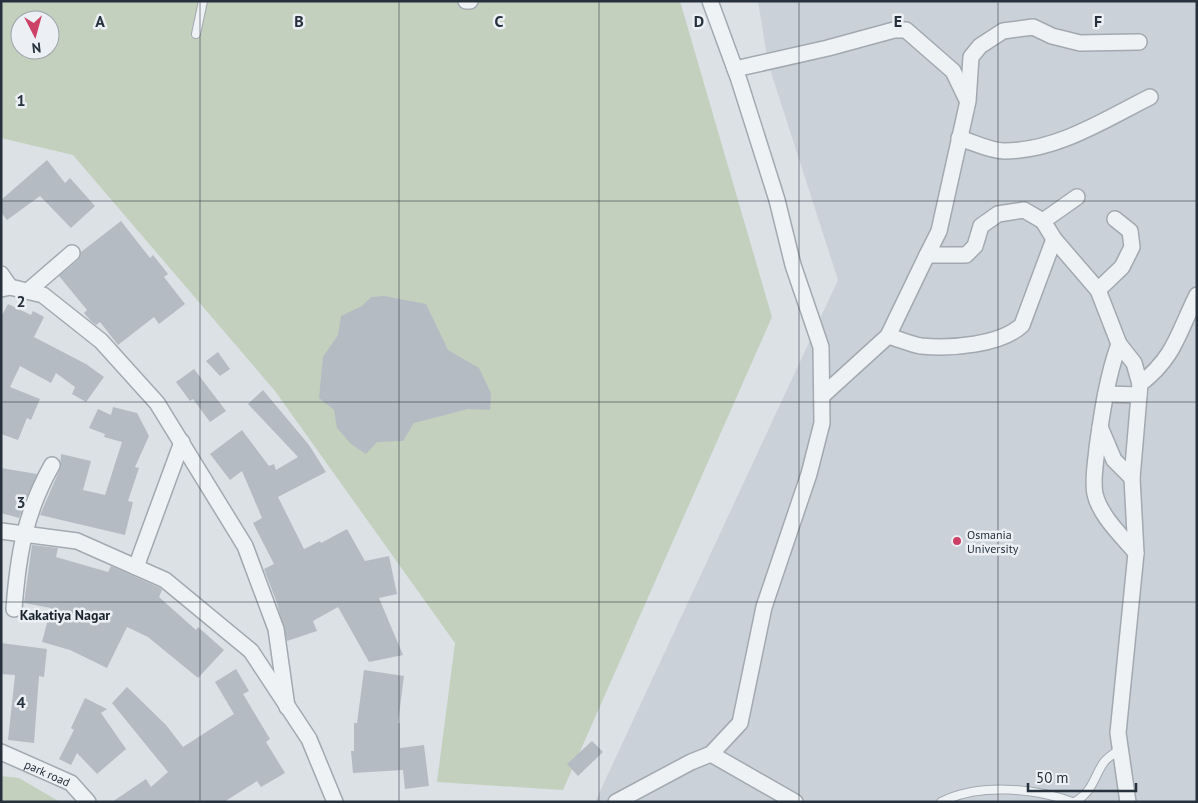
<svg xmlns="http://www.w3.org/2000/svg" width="1198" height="803" viewBox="0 0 1198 803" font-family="'PT Sans',sans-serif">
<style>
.built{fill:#cbd1d8}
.green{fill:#c4d0be;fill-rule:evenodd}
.building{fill:#b4bbc3}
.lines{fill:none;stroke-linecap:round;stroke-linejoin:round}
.lane-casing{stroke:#a2a9b0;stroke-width:10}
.street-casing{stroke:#a2a9b0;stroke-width:18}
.lane{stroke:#eff2f5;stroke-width:8}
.street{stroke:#eff2f5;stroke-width:15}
.grid{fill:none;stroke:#26313d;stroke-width:1;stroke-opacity:0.55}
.poi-dot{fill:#cc4165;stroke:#ecf0f4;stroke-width:2}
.labels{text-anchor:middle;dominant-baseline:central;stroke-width:5;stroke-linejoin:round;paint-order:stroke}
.poi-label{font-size:12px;fill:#26313d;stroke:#ecf0f4;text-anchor:start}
.street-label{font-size:12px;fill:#26313d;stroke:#ecf0f4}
.neighbourhood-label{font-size:14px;font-weight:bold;fill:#19222d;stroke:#ecf0f4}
.grid-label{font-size:16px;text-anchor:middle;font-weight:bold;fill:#26313d;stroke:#ecf0f4;stroke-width:5;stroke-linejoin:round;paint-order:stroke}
</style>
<rect width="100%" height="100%" fill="#dce1e6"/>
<path class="built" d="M758,1h439v801h-602l243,-522 -70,-217z"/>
<g class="green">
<path d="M1,1h679l92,316 -209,473 -126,-8 18,-139 -180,-252 -202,-236 -72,-17zM20,20h30v30h-30z"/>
<path d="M1,776l18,2 41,24h-59z"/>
</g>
<g class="building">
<path d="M47,160l18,23 5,-5 25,28 -24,22 -31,-32 -33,24 -6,-8v-12z"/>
<path d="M121,221l29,37 3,-3 15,19 -4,3 21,27 -26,20 -5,-7 -36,28 -18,-23 -4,3 -5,-4 -7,-8 3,-3 -28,-34 19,-16 3,-8z"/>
<path d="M384,296l42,8 22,46 31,18 12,25 -1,17 -22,-1 -54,14 -11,18 -26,1 -11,12 -15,-10 -14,-16 -3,-18 -15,-12 4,-41 15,-22 3,-19 21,-10 9,-9z"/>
<path d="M8,304l23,11 2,-4 11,6 -10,20 52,27 18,13 -18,25 -14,-8 3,-7 -19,-14 -5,10 -31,-17 -10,21 30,12 -9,21 -4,-2 -9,22 -17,-6v-117z"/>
<path d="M218,352l12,17 -10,7 -14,-15z"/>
<path d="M194,369l32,42 -16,11 -17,-23 -3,2 -14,-19z"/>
<path d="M263,390l46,55 17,27 -48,25 26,52 16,-8 1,2 26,-14 18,32 24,-5 8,38 -18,4 24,57 -34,7 -31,-55 -25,14 4,10 -30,10 -10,-38 -13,-34 10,-5 -21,-41 9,-5 -20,-47 -12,9 -20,-26 32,-24 27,36 5,-2 2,6 22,-13 -50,-53z"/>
<path d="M113,407l24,6 12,23 -14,31 4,1 -11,33 5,1 -8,33 -85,-20 20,-46 1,-15 30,7 -8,29 22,5 17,-53 -18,-5 1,-3 -16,-6 9,-19 13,6z"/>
<path d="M1,468l36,6 -18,44 -18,-5z"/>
<path d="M32,545l26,3 -2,9 52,15 3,-6 49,22 2,2 -3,7 37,33 2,-3 26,23 -26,28 -50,-41 -21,-10 -20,41 -37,-18 -28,-8 9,-34 -27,-5z"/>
<path d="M1,643l46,6 -3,28 -5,-1 -5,67 -26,-3 7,-65 -14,-1z"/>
<path d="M236,669l13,22 -6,3 27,45 -4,3 19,31 -24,14 -4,-6 -33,21h-112l34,-23 5,8 17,-15 -56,-69 15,-16 39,38 17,22 51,-33 -19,-32z"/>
<path d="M364,670l40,6 -6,47h2v25l24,-3 5,41 -24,3 -2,-19 -50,3 -2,-22h3v-28h3z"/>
<path d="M85,698l22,11 -6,4 25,36 -29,25 -20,-21 -6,12 -12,-6 15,-29 -3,-2z"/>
<path d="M592,741l11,11 -25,24 -11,-12z"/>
</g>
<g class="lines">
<g class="lane-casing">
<g id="lane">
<path d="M196,34l7,-33"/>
<path d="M941,802c38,-19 93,-14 131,0"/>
<path d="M1075,802c19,-12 18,-24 29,-40 4,-5 11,-9 16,-13"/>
</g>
</g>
<g class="street-casing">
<g id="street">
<path d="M466,1h4"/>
<path d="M735,69l93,-21 66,-18h12l47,41 14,29"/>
<path d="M959,138c14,4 31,13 45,13 53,0 100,-31 146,-54"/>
<path d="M1043,221l34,-24"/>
<path d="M1,274l9,13"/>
<path d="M1,289l9,-2 33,8 58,46 56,62 88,143 31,83 11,78"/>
<path d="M1098,290l24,-23 10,-20 -2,-16 -15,-12"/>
<path d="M28,291l44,-38"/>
<path d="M888,336l39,-81"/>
<path d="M1119,344l15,19 6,21"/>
<path d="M1106,394l33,1"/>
<path d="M822,396l66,-60c11,3 22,8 33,10 29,3 80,-1 101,-21l32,-86"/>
<path d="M1100,427l14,33 18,18"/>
<path d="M1,531l76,10 88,39 86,71 58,88 26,63"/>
<path d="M1136,553c-14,-17 -36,-37 -41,-59 -3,-14 1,-32 2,-46 5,-35 10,-71 22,-104l-21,-54 -44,-51 -11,-18 -19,-11 -26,4 -17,12 -6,20 -9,9h-39l12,-24 29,-130 3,-44 9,-11 23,-15 30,-4 19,9 28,7 59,-1"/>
<path d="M136,567l46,-125"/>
<path d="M14,609c4,-54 11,-96 38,-144"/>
<path id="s1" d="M1,752l70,31 17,19"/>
<path d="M711,754l84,48"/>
<path d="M616,802l75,-40 20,-8 29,-31 24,-116 45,-133 13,-51 -1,-76 -28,-82 -16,-65 -38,-120 -29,-79"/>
<path d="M1128,802l-10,-69 18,-180 -4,-75 8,-94c35,-27 38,-51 57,-89"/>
</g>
</g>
<use href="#lane" class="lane"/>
<use href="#street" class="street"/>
</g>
<path class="grid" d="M200,1v801M399,1v801M599,1v801M799,1v801M998,1v801M1,201h1196M1,402h1196M1,602h1196"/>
<circle class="poi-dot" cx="957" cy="541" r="5"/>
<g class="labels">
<g class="poi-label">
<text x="967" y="534">Osmania<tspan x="967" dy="14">University</tspan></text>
</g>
<g class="street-label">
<text stroke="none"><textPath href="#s1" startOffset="51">park road</textPath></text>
</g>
<g class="neighbourhood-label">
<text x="65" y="615">Kakatiya Nagar</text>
</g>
</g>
<g class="grid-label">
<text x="100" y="27">A</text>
<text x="299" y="27">B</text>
<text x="499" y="27">C</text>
<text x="699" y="27">D</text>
<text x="898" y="27">E</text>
<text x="1098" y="27">F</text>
<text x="21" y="106">1</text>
<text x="21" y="307">2</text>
<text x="21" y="508">3</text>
<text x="21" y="708">4</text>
</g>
<rect width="1198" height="803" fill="none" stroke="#26313d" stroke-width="5"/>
<g transform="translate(35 35) rotate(174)"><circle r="24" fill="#ecf0f4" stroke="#9da4ab"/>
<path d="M0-4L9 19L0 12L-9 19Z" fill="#cc4165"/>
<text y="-8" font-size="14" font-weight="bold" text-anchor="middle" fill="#26313d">N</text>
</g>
<path d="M1028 783v8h108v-8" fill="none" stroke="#26313d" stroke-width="2.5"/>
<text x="1036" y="783" font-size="15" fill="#26313d" stroke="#ecf0f4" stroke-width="4" paint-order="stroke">50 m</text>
</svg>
